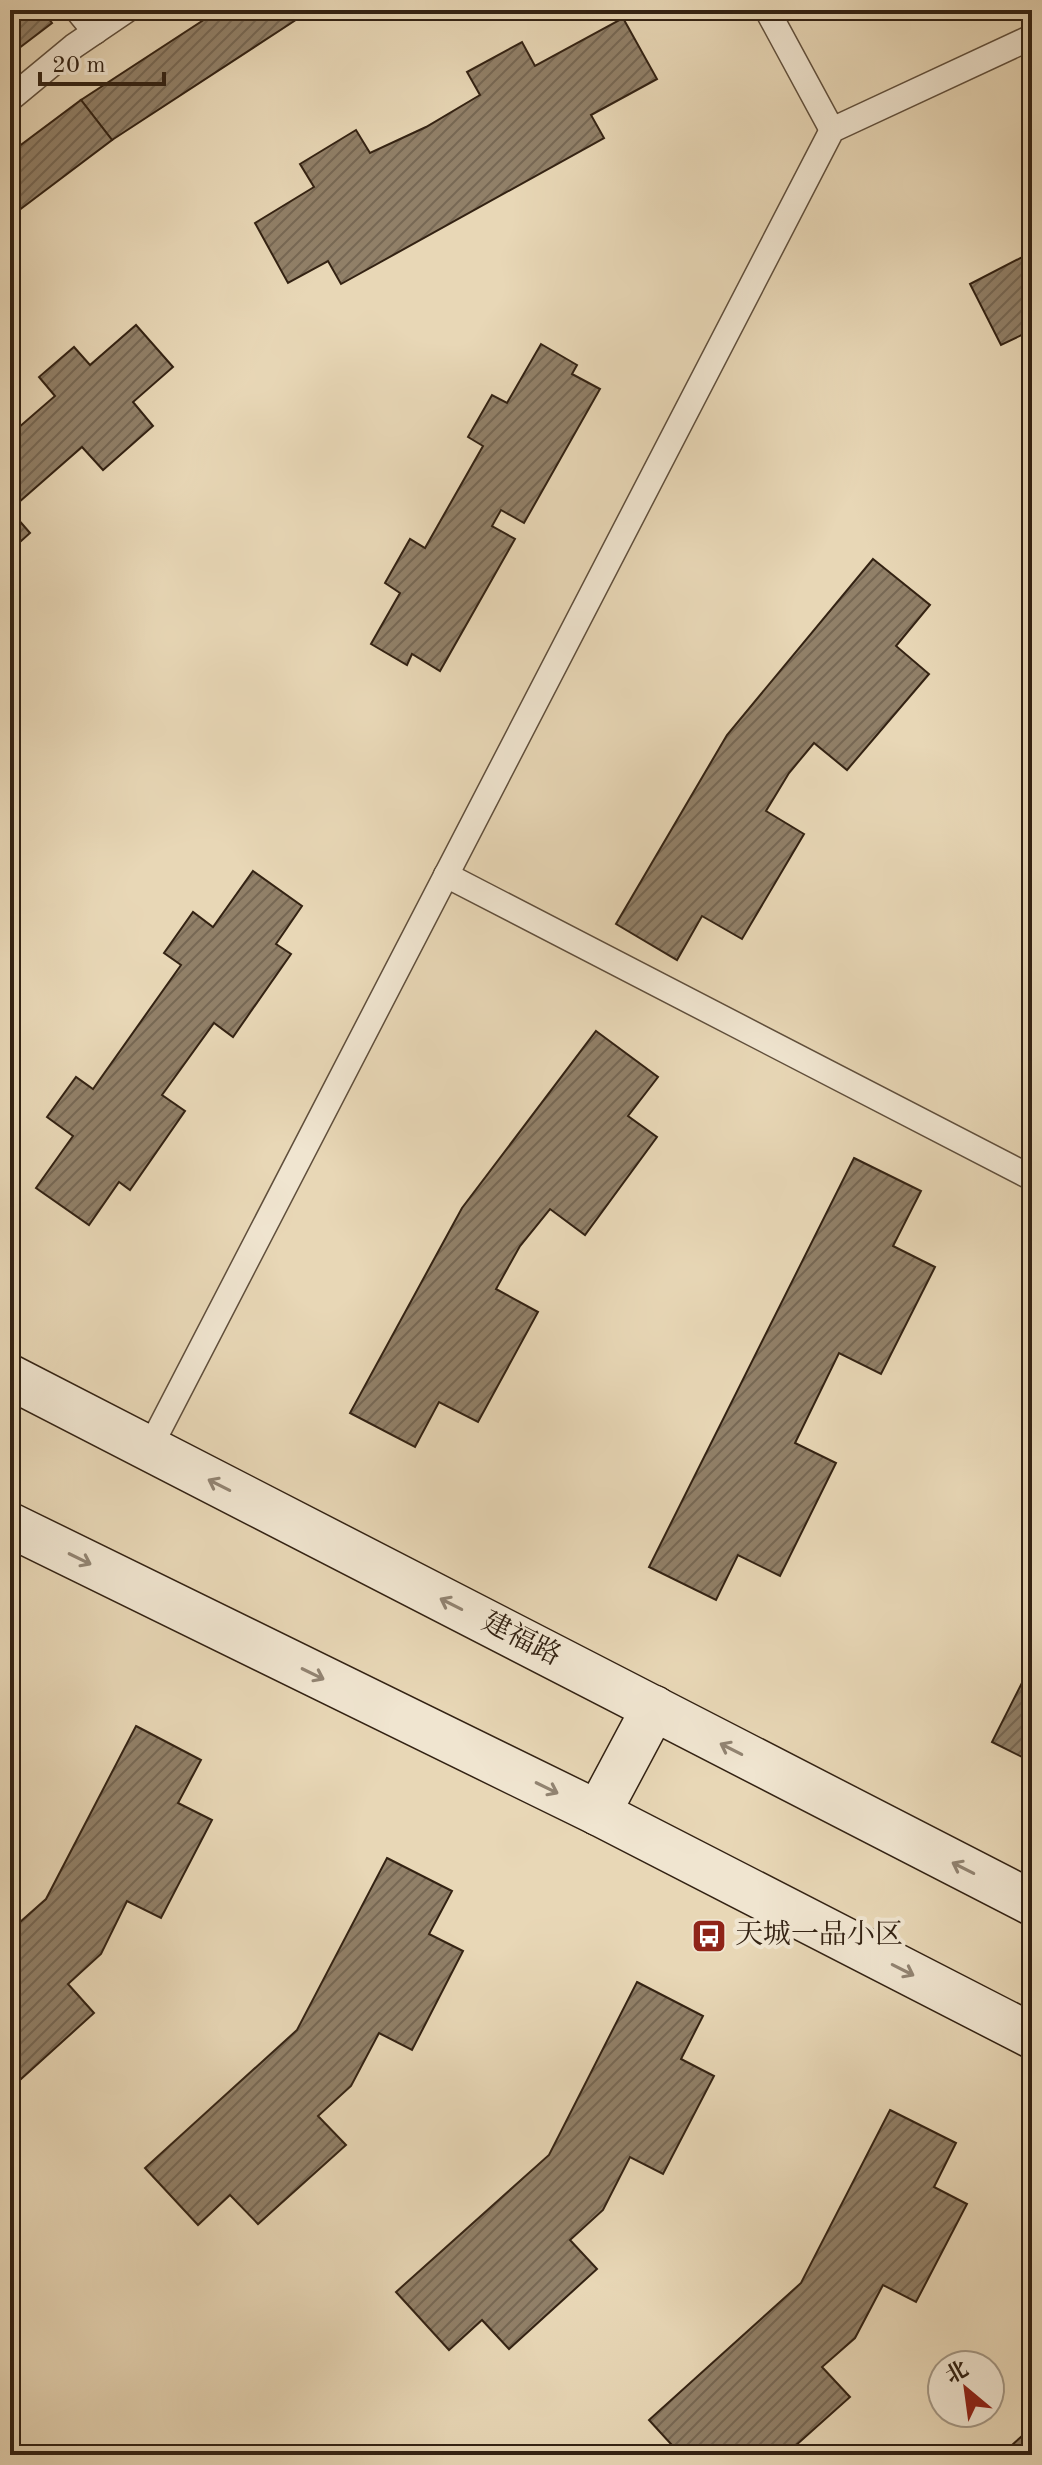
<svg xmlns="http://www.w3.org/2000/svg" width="1042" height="2465" viewBox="0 0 1042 2465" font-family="'Old Standard TT','Noto Serif SC',serif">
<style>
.building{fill:url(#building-hatch);stroke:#332213;stroke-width:2}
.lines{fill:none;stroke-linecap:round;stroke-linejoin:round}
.lane-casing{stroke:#604f3c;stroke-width:27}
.secondary-casing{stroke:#332213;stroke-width:47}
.lane{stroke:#f0e5d0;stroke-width:24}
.secondary{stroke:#f0e5d0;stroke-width:44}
.oneway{stroke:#928472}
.labels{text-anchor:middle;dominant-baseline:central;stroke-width:8;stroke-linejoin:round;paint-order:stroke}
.street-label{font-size:28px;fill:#332213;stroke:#f0e5d0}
.poi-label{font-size:28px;fill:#332213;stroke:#f0e5d0;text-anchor:start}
</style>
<defs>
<pattern id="building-hatch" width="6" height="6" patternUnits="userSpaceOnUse" patternTransform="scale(2)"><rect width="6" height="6" fill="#918068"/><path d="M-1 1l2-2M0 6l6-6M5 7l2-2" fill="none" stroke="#776854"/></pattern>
</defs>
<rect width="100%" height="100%" fill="#e8d7b6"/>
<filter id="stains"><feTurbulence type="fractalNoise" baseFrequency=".0025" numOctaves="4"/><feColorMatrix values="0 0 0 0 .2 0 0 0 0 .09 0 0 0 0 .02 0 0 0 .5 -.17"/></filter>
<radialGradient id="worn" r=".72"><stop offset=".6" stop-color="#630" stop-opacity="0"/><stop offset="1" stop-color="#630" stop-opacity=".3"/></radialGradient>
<g class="building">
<path d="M10,10h32l10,13 -42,32z"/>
<path d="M219,10h84l2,4 -193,126 -31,-40z"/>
<path d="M623,18l34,61 -66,36 13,23 -263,146 -13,-23 -40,22 -33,-60 59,-36 -14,-23 56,-34 14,23 56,-26 54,-32 -13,-23 55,-30 13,24z"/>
<path d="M81,100l31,40 -102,77v-64z"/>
<path d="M1032,252v78l-31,15 -31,-61z"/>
<path d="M136,325l37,42 -40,35 20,24 -50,44 -21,-23 -72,63v-75l45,-39 -16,-19 35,-30 16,18z"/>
<path d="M541,344l36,21 -5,9 28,15 -76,134 -23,-13 -9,16 23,13 -75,132 -28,-17 -5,11 -36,-21 29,-51 -15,-10 25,-44 15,9 58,-102 -15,-9 24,-42 15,8z"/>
<path d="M10,510l20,23 -20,18z"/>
<path d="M873,559l57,46 -34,41 33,28 -82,96 -33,-27 -25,30 -23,38 38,23 -62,105 -40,-23 -25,44 -61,-36 111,-189z"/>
<path d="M253,871l49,35 -26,38 15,10 -58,83 -19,-14 -52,72 23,16 -55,79 -11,-8 -30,43 -53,-37 37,-52 -26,-19 29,-40 17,12 88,-124 -17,-12 29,-41 20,15z"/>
<path d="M596,1031l62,46 -30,39 29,21 -72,98 -35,-26 -30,37 -24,43 42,23 -60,110 -39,-20 -24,45 -65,-34 112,-205z"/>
<path d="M854,1158l67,33 -28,55 42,21 -54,107 -42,-21 -44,90 41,20 -56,113 -42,-21 -22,45 -67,-33z"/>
<path d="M1032,1663v99l-40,-20z"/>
<path d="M136,1726l65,34 -23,43 34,17 -51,98 -34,-17 -26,53 -33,30 26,29 -84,76v-158l36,-32z"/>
<path d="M387,1858l65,33 -23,43 34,17 -51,99 -33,-17 -28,53 -33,30 28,29 -88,79 -28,-29 -32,30 -53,-57 152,-138z"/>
<path d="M637,1982l66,34 -22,43 33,17 -51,98 -33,-17 -27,53 -33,30 27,29 -88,80 -27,-29 -33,30 -53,-58 153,-137z"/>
<path d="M890,2110l66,33 -22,44 33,17 -51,98 -33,-17 -28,53 -33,29 28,30 -65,58h-43l-7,-8 -9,8h-45l-32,-35 152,-137z"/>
<path d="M1032,2427v28h-31z"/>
</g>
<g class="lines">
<g class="lane-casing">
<g id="lane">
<path d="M77,10l18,22"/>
<path d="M767,10l65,120"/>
<path d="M10,99l64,-53 53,-36"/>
<path d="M446,875l586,303"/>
<path d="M149,1449l683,-1319 200,-93"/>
</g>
</g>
<g class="secondary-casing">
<g id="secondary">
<path d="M10,1377l1022,526"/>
<path d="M10,1525l588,288 434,223"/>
<path d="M598,1813l56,-105"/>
</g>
</g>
<use href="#lane" class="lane"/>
<use href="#secondary" class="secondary"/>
</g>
<defs><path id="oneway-shaft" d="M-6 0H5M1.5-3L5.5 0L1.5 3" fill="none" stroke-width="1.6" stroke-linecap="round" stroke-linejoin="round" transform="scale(2)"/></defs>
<g class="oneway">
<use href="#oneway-shaft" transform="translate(219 1485) rotate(-153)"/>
<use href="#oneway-shaft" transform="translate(80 1559) rotate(26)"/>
<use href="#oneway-shaft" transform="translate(451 1604) rotate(-153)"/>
<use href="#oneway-shaft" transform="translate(313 1674) rotate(26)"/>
<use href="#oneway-shaft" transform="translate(731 1749) rotate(-153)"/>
<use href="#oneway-shaft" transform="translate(547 1788) rotate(26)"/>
<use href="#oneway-shaft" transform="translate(963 1868) rotate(-153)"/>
<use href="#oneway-shaft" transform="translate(903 1970) rotate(27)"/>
</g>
<defs>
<g id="bus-square" transform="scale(1.8)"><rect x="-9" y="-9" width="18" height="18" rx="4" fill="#8f2418" stroke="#f0e5d0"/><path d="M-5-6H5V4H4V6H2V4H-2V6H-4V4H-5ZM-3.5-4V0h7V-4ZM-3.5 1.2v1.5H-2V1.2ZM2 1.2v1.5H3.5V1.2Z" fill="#fff"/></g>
</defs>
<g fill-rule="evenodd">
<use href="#bus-square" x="709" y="1936"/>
</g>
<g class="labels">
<g class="street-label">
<text transform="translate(521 1640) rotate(27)">建福路</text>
</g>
<g class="poi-label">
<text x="735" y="1936">天城一品小区</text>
</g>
</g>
<rect width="1042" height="2465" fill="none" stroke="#e8d7b6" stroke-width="40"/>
<rect x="12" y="12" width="1018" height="2441" fill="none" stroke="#332213" stroke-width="4"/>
<rect x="20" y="20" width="1002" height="2425" fill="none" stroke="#332213" stroke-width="2"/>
<g transform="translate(966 2389) rotate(331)"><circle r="38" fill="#f0e5d0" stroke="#a49784" stroke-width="2"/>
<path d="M0-6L14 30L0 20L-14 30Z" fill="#8f2418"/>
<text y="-12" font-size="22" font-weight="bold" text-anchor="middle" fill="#332213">北</text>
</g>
<path d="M40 72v12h124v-12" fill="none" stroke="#332213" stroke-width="4"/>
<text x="52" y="72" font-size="24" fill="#332213" stroke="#f0e5d0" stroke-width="6" paint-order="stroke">20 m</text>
<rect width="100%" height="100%" filter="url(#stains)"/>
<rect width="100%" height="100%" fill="url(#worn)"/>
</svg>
